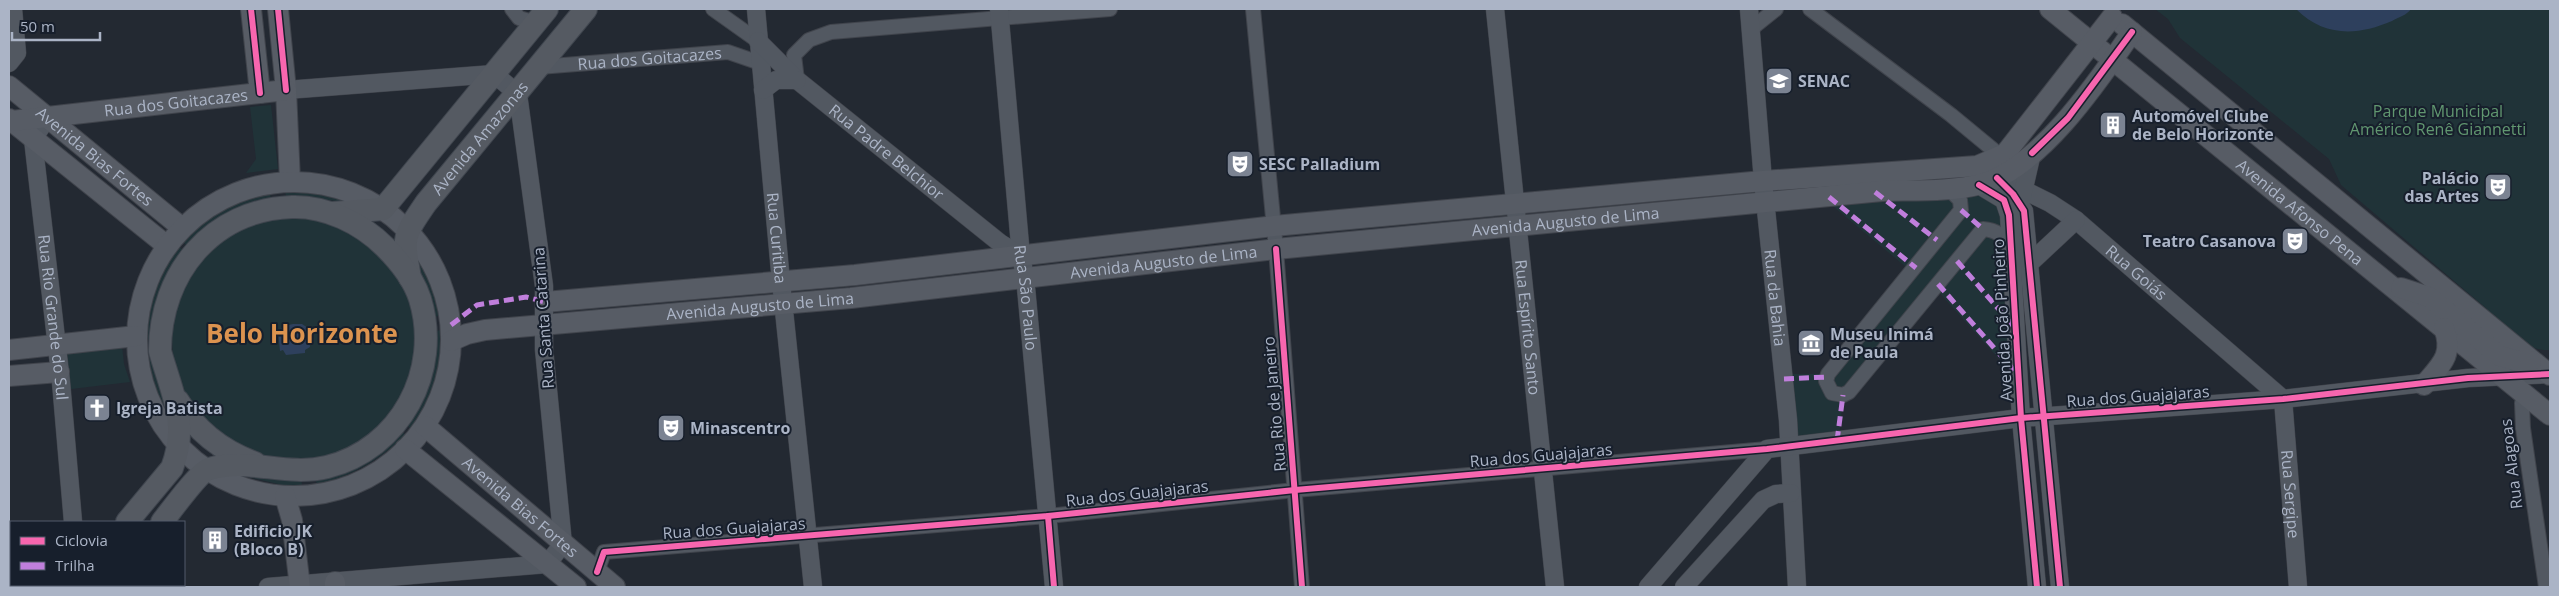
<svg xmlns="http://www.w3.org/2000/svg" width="2559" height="596" viewBox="0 0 2559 596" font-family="'Open Sans',sans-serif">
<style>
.green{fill:#203338}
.water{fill:#2e405d}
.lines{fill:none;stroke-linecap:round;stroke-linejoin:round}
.minor-casing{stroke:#40444c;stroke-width:16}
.tertiary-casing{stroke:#40444c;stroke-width:19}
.secondary-casing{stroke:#40444c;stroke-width:22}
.primary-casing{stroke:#40464f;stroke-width:24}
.minor{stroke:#525861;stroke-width:14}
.tertiary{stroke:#525861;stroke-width:18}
.secondary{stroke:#575c65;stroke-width:20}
.primary{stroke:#555a62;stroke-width:22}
.quiet{stroke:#c07fdc;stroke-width:5;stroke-dasharray:10 5;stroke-linecap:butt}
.cycleway-casing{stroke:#171f2c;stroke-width:9}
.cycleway{stroke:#f766af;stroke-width:6}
.labels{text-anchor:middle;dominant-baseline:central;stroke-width:4;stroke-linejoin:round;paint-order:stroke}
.street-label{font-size:16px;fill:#abb4c6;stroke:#171f2c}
.poi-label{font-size:16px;font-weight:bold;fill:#abb4c6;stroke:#171f2c;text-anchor:start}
.park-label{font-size:16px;fill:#619770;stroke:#171f2c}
.town-label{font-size:26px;font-weight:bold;fill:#dc934f;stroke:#171f2c}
</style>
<rect width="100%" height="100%" fill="#232932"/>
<g class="green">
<path d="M2155,9h395v341c-25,1 -43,-17 -62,-32l-1,-9 -146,-124 -12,-26 -149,-121 -12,-19z"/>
<path d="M271,105l7,64 -32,4 10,-14 -6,-52z"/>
<path d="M1965,187l39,13 15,181 -84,-93 -92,108 -4,44 -50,6 -6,-72h45l84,-102 -90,-75z"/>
<path d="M285,191l23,1 43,10 -65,-5z"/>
<path d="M270,193l1,6c-36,11 -59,18 -85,46l-3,-3c21,-27 55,-41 87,-49z"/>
<circle cx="294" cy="339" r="122"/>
<path d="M179,247l4,3c-21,28 -27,56 -31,89l-6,1c2,-34 11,-67 33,-93z"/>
<path d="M414,254l17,28 8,34 -6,1z"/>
<path d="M443,330c-1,38 -8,67 -33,98l-3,-3c19,-38 29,-50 28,-94z"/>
<path d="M122,346l2,18 6,18 -67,8 -2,-37z"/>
<path d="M148,359h6l13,54 -11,-23z"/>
<path d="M402,432l4,3c-30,27 -51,39 -89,50l-2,-7z"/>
<path d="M236,474l65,5 1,6h-20z"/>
</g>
<g class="water">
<path d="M2296,9h115c-4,6 -12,8 -19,12 -35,15 -68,16 -96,-12z"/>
<path d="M293,324h9l6,4 2,19 -5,3v3l-19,2 -3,-5 -3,1 -2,-20 6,-5z"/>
</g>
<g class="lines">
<g class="minor-casing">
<g id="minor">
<path d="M512,9l7,9 17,5"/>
<path d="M713,9l45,32"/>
<path d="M1253,9l23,240 26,338"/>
<path d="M1810,9l141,106 46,38 8,1"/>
<path d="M1751,29l25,-20"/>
<path id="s1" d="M539,67l189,-15 32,11"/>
<path d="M797,80l-3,-25 15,-15 22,-8 279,-23"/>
<path d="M1948,188l12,12 1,10 -133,164 -2,7 6,12 11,2 6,-3 134,-163c14,1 20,7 29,18"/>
<path d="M2526,396l-4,7 1,25 23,159"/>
<path d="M597,572l7,-20 444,-36 247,-26 472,-41"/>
</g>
</g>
<g class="tertiary-casing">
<g id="tertiary">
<path id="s2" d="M756,9l25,273 32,305"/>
<path id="s3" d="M999,9l22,247 4,21 29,310"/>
<path id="s4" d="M1495,9l60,578"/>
<path id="s5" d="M1749,9l14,172 25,239 9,167"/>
<path id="s6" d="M758,41l39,39 203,163 21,13"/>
<path d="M9,63l8,-10 -4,-44"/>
<path d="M763,90l13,-10h21"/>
<path id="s7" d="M48,117l-15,22 28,243 12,140"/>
<path id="s8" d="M1989,173l61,30 26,17 207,179 15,188"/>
<path d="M2002,184l22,27 36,376"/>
<path d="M1979,185l25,15 5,15 12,203 16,169"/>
<path d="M2021,201l11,-48"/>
<path d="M2030,263l46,-43"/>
<path d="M268,587l279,-23 16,-20 -19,-195v-63l-26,-192 -24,-20 -208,16"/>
<path d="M1648,587l119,-138 254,-31 262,-19 185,-21 82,-4"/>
<path d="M1684,587l79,-87 13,-6 15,-1"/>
</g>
</g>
<g class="secondary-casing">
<g id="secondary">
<path d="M251,9l9,84"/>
<path d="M278,9l8,81 4,91"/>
<path id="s9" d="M2050,9l500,406"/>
<path d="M2122,24l428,351"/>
<path id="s10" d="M9,86l172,141"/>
<path d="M9,119l157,126"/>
<path id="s11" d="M12,121l274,-31"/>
<circle cx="294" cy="339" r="157"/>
<path d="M2401,288l28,9 71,59 18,5h13"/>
<path d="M545,302l310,-27 419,-49 489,-45 214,-15 28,-12 107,-137"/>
<path id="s12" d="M451,341l16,-7 18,-4 366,-32 425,-49 606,-58c30,-1 70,1 99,-7 59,-16 118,-104 151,-152"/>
<path d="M9,350l127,-14"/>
<path d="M9,376l50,-4"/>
<path d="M2424,385c17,-20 30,-30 20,-57"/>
<path id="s13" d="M425,426l190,161"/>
<path d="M405,449l171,138"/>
<path d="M285,496l7,24 8,67"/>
<path d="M335,582v5"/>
</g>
</g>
<g class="primary-casing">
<g id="primary">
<path d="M333,213l50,-4 164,-200"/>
<path id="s14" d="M410,278c-7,-41 -8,-40 16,-75l160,-194"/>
<path d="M178,401c18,30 44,50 77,62"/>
<path d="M127,522l45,-54c17,-45 0,-74 -12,-117 0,-78 52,-141 132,-144 34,-1 69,16 93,40 14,14 29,33 35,52 22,72 -20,150 -93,168 -42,10 -78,-10 -118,2 -10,3 -39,43 -47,53"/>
<path d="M76,587l2,-2"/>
<path d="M108,587l2,-2"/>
</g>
</g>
<use href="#minor" class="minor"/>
<use href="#tertiary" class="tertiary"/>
<use href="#secondary" class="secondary"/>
<use href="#primary" class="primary"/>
<g class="quiet">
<path d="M1875,192l62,48"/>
<path d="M1829,197l87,71"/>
<path d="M1961,210l22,19"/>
<path d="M1957,261l58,67"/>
<path d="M1938,284l79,90"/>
<path d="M451,325l26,-20 49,-8 19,5"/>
<path d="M1784,379l43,-2"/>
<path d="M1837,441l6,-46"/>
</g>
<g class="cycleway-casing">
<g id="cycleway">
<path d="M251,9l9,84"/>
<path d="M278,9l8,81"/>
<path d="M2032,153l36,-35 64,-86"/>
<path d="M1997,178l16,16 11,17 36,376"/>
<path d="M1979,185l25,15 5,15 12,203 16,169"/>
<path d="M1276,249l26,338"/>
<path d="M1048,516l6,71"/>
<path d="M597,572l7,-20 444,-36 247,-26 472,-41 254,-31 262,-19 185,-21 82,-4"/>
</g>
</g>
<use href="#cycleway" class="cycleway"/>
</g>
<defs>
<g id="university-square" transform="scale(1.4375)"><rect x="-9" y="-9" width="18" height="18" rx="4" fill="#7b8392" stroke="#171f2c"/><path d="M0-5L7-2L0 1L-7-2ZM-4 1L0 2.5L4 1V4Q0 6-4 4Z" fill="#fff"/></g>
<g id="building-square" transform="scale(1.4375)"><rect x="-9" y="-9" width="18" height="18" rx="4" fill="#7b8392" stroke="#171f2c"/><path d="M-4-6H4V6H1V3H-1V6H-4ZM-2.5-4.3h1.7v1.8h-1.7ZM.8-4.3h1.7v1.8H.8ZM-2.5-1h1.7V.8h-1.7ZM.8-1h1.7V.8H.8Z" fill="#fff"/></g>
<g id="theatre-square" transform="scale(1.4375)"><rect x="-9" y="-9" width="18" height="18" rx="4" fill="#7b8392" stroke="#171f2c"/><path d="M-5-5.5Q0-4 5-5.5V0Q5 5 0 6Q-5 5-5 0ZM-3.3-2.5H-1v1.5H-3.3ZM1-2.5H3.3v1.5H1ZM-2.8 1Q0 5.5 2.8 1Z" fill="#fff"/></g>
<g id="museum-square" transform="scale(1.4375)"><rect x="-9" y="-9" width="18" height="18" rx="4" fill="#7b8392" stroke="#171f2c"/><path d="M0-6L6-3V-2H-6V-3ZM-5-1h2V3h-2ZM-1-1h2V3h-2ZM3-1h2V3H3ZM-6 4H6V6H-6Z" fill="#fff"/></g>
<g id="church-square" transform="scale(1.4375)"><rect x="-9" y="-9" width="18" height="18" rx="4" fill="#7b8392" stroke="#171f2c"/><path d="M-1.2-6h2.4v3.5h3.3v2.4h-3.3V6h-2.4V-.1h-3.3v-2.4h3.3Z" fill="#fff"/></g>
</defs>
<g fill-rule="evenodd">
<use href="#university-square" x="1779" y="81"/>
<use href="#building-square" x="2113" y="125"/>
<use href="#theatre-square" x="1240" y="164"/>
<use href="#theatre-square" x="2498" y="187"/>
<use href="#theatre-square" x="2295" y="241"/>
<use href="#museum-square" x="1811" y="343"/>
<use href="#church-square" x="97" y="408"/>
<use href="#theatre-square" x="671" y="428"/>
<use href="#building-square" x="215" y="540"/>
</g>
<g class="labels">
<g class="street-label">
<text stroke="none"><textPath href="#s1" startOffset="111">Rua dos Goitacazes</textPath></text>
<text stroke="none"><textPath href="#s11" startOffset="165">Rua dos Goitacazes</textPath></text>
<text stroke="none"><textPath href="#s14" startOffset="165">Avenida Amazonas</textPath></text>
<text stroke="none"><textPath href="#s6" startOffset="170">Rua Padre Belchior</textPath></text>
<text stroke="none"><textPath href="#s10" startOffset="111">Avenida Bias Fortes</textPath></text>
<text stroke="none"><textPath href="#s9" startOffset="322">Avenida Afonso Pena</textPath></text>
<text stroke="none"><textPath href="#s12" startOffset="1122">Avenida Augusto de Lima</textPath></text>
<text stroke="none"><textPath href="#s2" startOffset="230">Rua Curitiba</textPath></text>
<text stroke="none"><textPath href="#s12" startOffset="718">Avenida Augusto de Lima</textPath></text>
<text stroke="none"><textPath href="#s8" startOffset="179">Rua Goiás</textPath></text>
<text stroke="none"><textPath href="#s3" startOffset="290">Rua São Paulo</textPath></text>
<text stroke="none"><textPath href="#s5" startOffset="290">Rua da Bahia</textPath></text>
<text stroke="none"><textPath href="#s12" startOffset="312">Avenida Augusto de Lima</textPath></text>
<text stroke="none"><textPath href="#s7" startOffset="206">Rua Rio Grande do Sul</textPath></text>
<text transform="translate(543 318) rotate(-94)">Rua Santa Catarina</text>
<text transform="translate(2002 320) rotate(-93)">Avenida João Pinheiro</text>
<text stroke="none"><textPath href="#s4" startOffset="320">Rua Espírito Santo</textPath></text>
<text transform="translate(2138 396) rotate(-4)">Rua dos Guajajaras</text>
<text transform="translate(1274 404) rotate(-95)">Rua Rio de Janeiro</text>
<text transform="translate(1541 455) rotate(-5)">Rua dos Guajajaras</text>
<text transform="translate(2511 464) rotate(-97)">Rua Alagoas</text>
<text transform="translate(1137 493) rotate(-6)">Rua dos Guajajaras</text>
<text stroke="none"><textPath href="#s8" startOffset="468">Rua Sergipe</textPath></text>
<text stroke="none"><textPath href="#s13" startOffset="125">Avenida Bias Fortes</textPath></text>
<text transform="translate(734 528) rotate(-4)">Rua dos Guajajaras</text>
</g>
<g class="poi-label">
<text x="1798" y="81">SENAC</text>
<text x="2132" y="116">Automóvel Clube<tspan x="2132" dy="18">de Belo Horizonte</tspan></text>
<text x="1259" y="164">SESC Palladium</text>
<text x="2479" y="178" text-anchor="end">Palácio<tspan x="2479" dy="18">das Artes</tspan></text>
<text x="2276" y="241" text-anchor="end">Teatro Casanova</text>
<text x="1830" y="334">Museu Inimá<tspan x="1830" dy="18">de Paula</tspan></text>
<text x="116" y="408">Igreja Batista</text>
<text x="690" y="428">Minascentro</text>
<text x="234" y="531">Edificio JK<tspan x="234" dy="18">(Bloco B)</tspan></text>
</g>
<g class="park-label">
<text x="2438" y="111">Parque Municipal<tspan x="2438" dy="18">Américo Renê Giannetti</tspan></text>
</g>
<g class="town-label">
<text x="302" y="333">Belo Horizonte</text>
</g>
</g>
<rect width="2559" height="596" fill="none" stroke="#abb4c6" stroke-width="20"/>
<rect x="10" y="521" width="175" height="65" fill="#171f2c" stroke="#525b6a"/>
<rect x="20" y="537" width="25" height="8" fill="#f766af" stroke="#525b6a"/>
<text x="55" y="546" font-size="15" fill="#abb4c6">Ciclovia</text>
<rect x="20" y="562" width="25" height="8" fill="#c07fdc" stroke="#525b6a"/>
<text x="55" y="571" font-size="15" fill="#abb4c6">Trilha</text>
<path d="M12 32v8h88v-8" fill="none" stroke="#abb4c6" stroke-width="2.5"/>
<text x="20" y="32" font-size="15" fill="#abb4c6" stroke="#171f2c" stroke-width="4" paint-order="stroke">50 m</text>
</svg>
